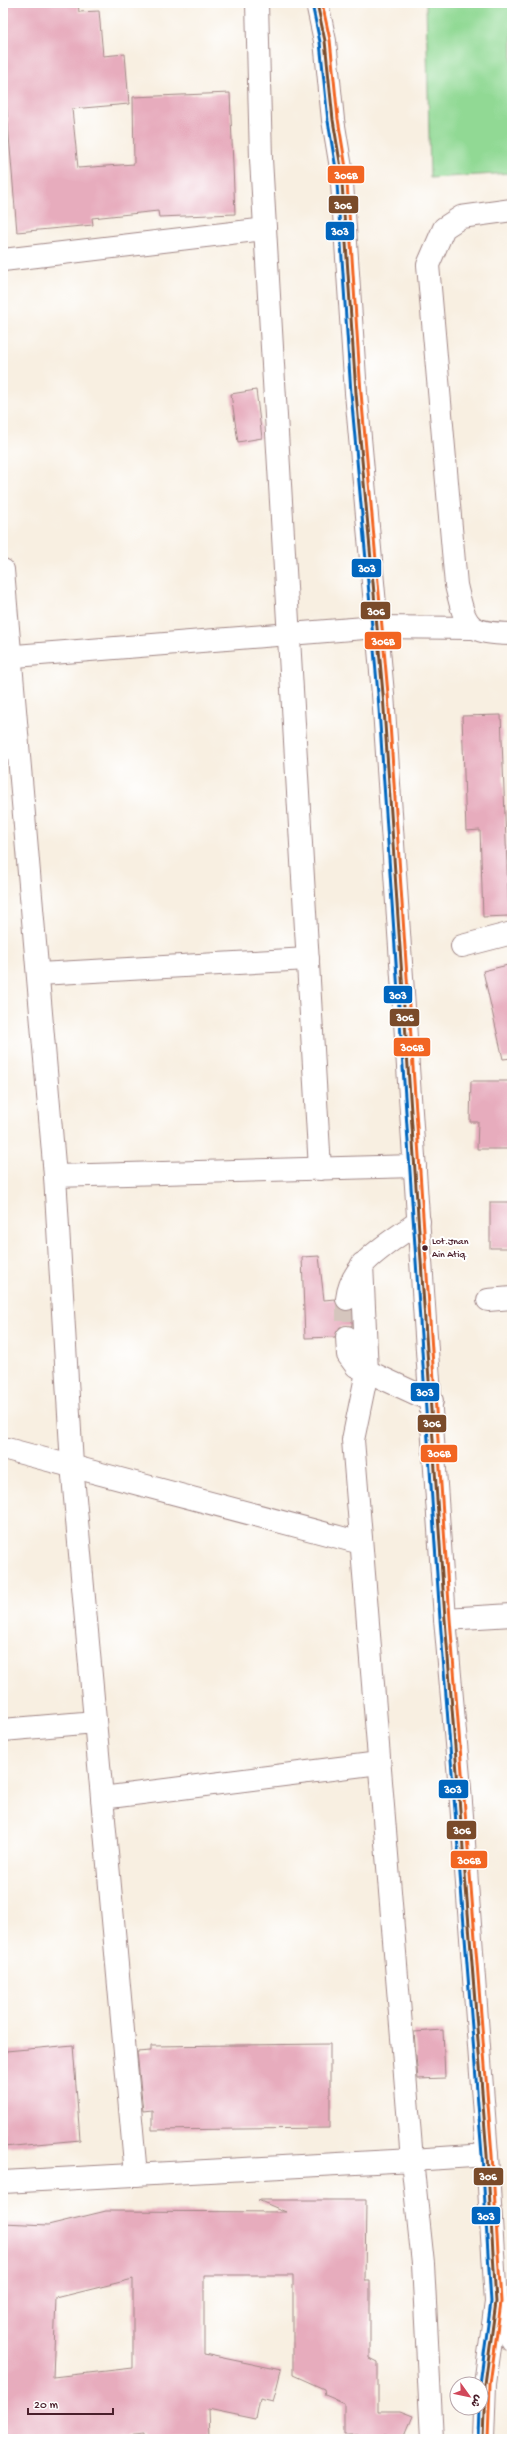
<svg xmlns="http://www.w3.org/2000/svg" width="515" height="2442" viewBox="0 0 515 2442" font-family="'Gochi Hand','Playpen Sans Arabic',sans-serif">
<style>
.green{fill:#91d994;stroke:#6e7c60}
.building{fill:#e7acbd;fill-rule:evenodd}
.lines{fill:none;stroke-linecap:round;stroke-linejoin:round}
.minor-tunnel{stroke:#d5c5bd;stroke-width:22;stroke-dasharray:22 11;stroke-linecap:butt}
.minor-casing{stroke:#a18786;stroke-width:24}
.major-casing{stroke:#a18786;stroke-width:24}
.minor{stroke:#fff;stroke-width:22}
.major{stroke:#fff;stroke-width:22}
.bus-1-casing{stroke:#fff;stroke-width:6}
.bus-2-casing{stroke:#fff;stroke-width:6}
.bus-3-casing{stroke:#fff;stroke-width:6}
.bus-1{stroke:#7a4b2a;stroke-width:3}
.bus-2{stroke:#0065bd;stroke-width:3}
.bus-3{stroke:#f26522;stroke-width:3}
.bus-dot{fill:#4a1f2b;stroke:#fff;stroke-width:1.5}
.labels{text-anchor:middle;dominant-baseline:central;stroke-width:4;stroke-linejoin:round;paint-order:stroke}
.bus-label{font-size:10px;fill:#4a1f2b;stroke:#fff;text-anchor:start}
.line-badge{stroke:#fff;stroke-width:1.5}
.badge-label{font-size:11px;text-anchor:middle;font-weight:bold;fill:#fff}
</style>
<rect width="100%" height="100%" fill="#fff"/>
<filter id="ink" filterUnits="userSpaceOnUse"><feTurbulence type="fractalNoise" baseFrequency=".025" numOctaves="2"/><feDisplacementMap in="SourceGraphic" scale="8" xChannelSelector="R" yChannelSelector="G"/><feConvolveMatrix kernelMatrix="1 2 1 2 8 2 1 2 1" color-interpolation-filters="sRGB"/></filter>
<filter id="wash" filterUnits="userSpaceOnUse"><feTurbulence type="fractalNoise" baseFrequency=".012" numOctaves="4" result="noise"/><feDisplacementMap in="SourceGraphic" scale="16" xChannelSelector="R" yChannelSelector="G"/><feGaussianBlur stdDeviation="0.9" result="paint"/><feColorMatrix in="noise" values="0 0 0 0 0 0 0 0 0 0 0 0 0 0 0 0 0 1.4 0 .05"/><feComposite in="paint" operator="in"/></filter>
<g filter="url(#wash)">
<rect width="100%" height="100%" fill="#f8efe1"/>
<path class="green" d="M426,3h86v170l-82,5z"/>
<g id="blocks">
<g class="building">
<path d="M3,3h75l1,9 20,-1 4,45 22,-2 4,50 -57,5 6,59 56,-4 -1,-67 97,-4 5,121 -76,3 -1,-6 -66,7 1,7 -76,7 -14,-168z"/>
<path d="M256,390l6,48 -24,4 -7,-48z"/>
<path d="M501,715l8,201 -26,1 -3,-87 -14,1 -4,-115z"/>
<path d="M512,964v94l-9,1 -20,-88z"/>
<path d="M471,1081h41v68h-35l1,-27h-8z"/>
<rect x="490" y="1202" width="22" height="46"/>
<path d="M319,1256l5,44 11,-1 4,9 6,3 7,-1v16l-12,1 -5,10 -30,1 -3,-81z"/>
<path d="M443,2030l2,48 -27,1 -4,-47z"/>
<path d="M330,2044v84l-178,2v-20l-9,1 -6,-59 14,-1v-5z"/>
<path d="M73,2045l7,95 -77,7v-78l4,-1 -1,-17z"/>
<path d="M258,2200h108l-1,81h5v77l8,4v49h22l13,5 -8,19h-61v-32l-19,-8 -1,-6 -31,-14v-100h-89v79l77,16 -8,32 -13,-3 -4,20 -48,-10 1,29 -65,1v-5l-42,5h-99v-216l45,2 58,-14 180,1zM133,2279v89l-80,9 3,-79z"/>
</g>
</g>
</g>
<g filter="url(#ink)">
<use href="#blocks" fill-opacity="0" stroke="#a18786" stroke-width="1"/>
<g class="lines">
<path class="minor-tunnel" d="M347,1299v38"/>
<g class="minor-casing">
<g id="minor">
<path d="M257,3l4,156 59,1010"/>
<path d="M512,210l-51,7 -17,11 -16,37 28,320c10,43 11,48 56,49"/>
<path d="M3,260l262,-31"/>
<path d="M3,570l52,606 17,289 64,710"/>
<path d="M3,657l374,-30 95,1"/>
<path d="M462,946l50,-13"/>
<path d="M39,974l269,-15"/>
<path d="M55,1176l360,-10"/>
<path d="M362,1264l5,108 -14,68 59,720 75,-5"/>
<path d="M347,1299c4,-38 44,-56 72,-78"/>
<path d="M488,1300l24,-2"/>
<path d="M347,1337l1,18 8,11 76,35"/>
<path d="M3,1448l358,95"/>
<path d="M445,1619l67,-4"/>
<path d="M3,1730l92,-8"/>
<path d="M102,1798l277,-35"/>
<path d="M3,2182l409,-22 11,104 9,175"/>
</g>
</g>
<g class="major-casing">
<g id="major">
<path d="M317,3l8,38 8,79 8,48 15,225 27,301 62,925 15,170 27,366 9,147 -11,82 -2,55"/>
<path d="M497,2303l15,37"/>
</g>
</g>
<use href="#minor" class="minor"/>
<use href="#major" class="major"/>
<g class="bus-1-casing">
<path id="bus-1" d="M317,3l8,38 8,79 8,48 15,225 27,301 62,925 42,536 9,147 -11,82 -2,55"/>
</g>
<g class="bus-2-casing">
<g id="bus-2">
<path d="M312,4l8,38 8,79 8,48 15,224 27,301 62,925 42,536 9,147 -11,82"/>
<path d="M478,2439l1,-31"/>
</g>
</g>
<g class="bus-3-casing">
<path id="bus-3" d="M322,3l8,37 8,79 8,49 15,225 27,301 62,925 42,536 9,147 -11,82 -2,55"/>
</g>
<use href="#bus-1" class="bus-1"/>
<use href="#bus-2" class="bus-2"/>
<use href="#bus-3" class="bus-3"/>
</g>
</g>
<circle class="bus-dot" cx="425" cy="1248" r="3.5"/>
<g class="labels">
<g class="bus-label">
<text x="432" y="1242">Lot.Jnan<tspan x="432" dy="13">Ain Atiq</tspan></text>
</g>
</g>
<g class="line-badge">
<rect x="327" y="165" width="38" height="19" rx="4" fill="#f26522"/>
<rect x="328" y="195" width="31" height="19" rx="4" fill="#7a4b2a"/>
<rect x="325" y="221" width="30" height="20" rx="4" fill="#0065bd"/>
<rect x="351" y="558" width="31" height="20" rx="4" fill="#0065bd"/>
<rect x="360" y="601" width="31" height="19" rx="4" fill="#7a4b2a"/>
<rect x="364" y="631" width="38" height="19" rx="4" fill="#f26522"/>
<rect x="383" y="985" width="30" height="19" rx="4" fill="#0065bd"/>
<rect x="389" y="1008" width="31" height="19" rx="4" fill="#7a4b2a"/>
<rect x="393" y="1037" width="38" height="20" rx="4" fill="#f26522"/>
<rect x="410" y="1382" width="30" height="20" rx="4" fill="#0065bd"/>
<rect x="417" y="1414" width="30" height="19" rx="4" fill="#7a4b2a"/>
<rect x="420" y="1444" width="38" height="19" rx="4" fill="#f26522"/>
<rect x="438" y="1779" width="31" height="20" rx="4" fill="#0065bd"/>
<rect x="446" y="1820" width="31" height="20" rx="4" fill="#7a4b2a"/>
<rect x="450" y="1850" width="38" height="19" rx="4" fill="#f26522"/>
<rect x="473" y="2167" width="31" height="19" rx="4" fill="#7a4b2a"/>
<rect x="471" y="2206" width="30" height="19" rx="4" fill="#0065bd"/>
</g>
<g class="badge-label">
<text x="346" y="179">306B</text>
<text x="343" y="209">306</text>
<text x="340" y="235">303</text>
<text x="367" y="572">303</text>
<text x="376" y="615">306</text>
<text x="383" y="645">306B</text>
<text x="398" y="999">303</text>
<text x="405" y="1021">306</text>
<text x="412" y="1051">306B</text>
<text x="425" y="1396">303</text>
<text x="432" y="1427">306</text>
<text x="439" y="1457">306B</text>
<text x="453" y="1793">303</text>
<text x="462" y="1834">306</text>
<text x="469" y="1864">306B</text>
<text x="488" y="2180">306</text>
<text x="486" y="2220">303</text>
</g>
<rect width="515" height="2442" fill="none" stroke="#fff" stroke-width="16"/>
<g transform="translate(469 2396) rotate(123)"><circle r="19" fill="#ffffff" stroke="#b7a5aa"/>
<path d="M0-3L7 15L0 10L-7 15Z" fill="#d1495b"/>
<text y="-6" font-size="11" font-weight="bold" text-anchor="middle" fill="#4a1f2b">ش</text>
</g>
<path d="M28 2408v6h85v-6" fill="none" stroke="#4a1f2b" stroke-width="2"/>
<text x="34" y="2408" font-size="12" fill="#4a1f2b" stroke="#ffffff" stroke-width="3" paint-order="stroke">20 m</text>
</svg>
